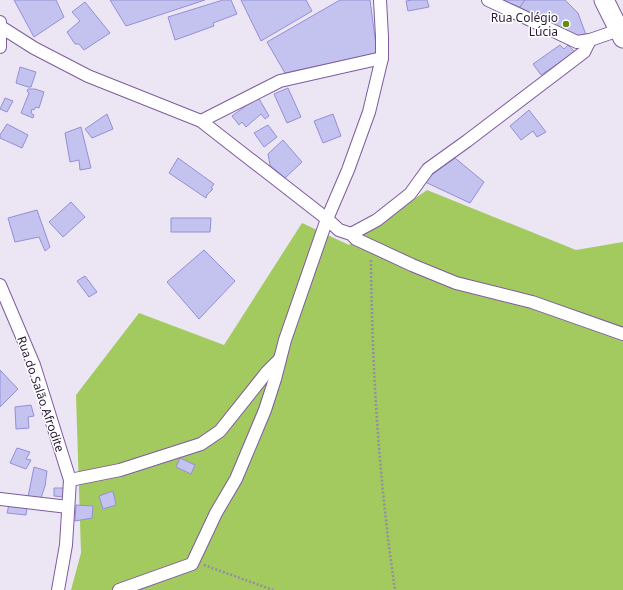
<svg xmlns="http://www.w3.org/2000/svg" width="623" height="590" viewBox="0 0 623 590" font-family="'Noto Sans',sans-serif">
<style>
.green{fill:#a2ca5e}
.building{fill:#c4c3ef;stroke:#948fd8}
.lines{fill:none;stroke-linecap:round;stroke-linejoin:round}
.minor-casing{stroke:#7e5c9f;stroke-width:14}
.primary-casing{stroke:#7e5c9f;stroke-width:21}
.path{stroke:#978da2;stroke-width:2.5;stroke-dasharray:2 2;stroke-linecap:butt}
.minor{stroke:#fff;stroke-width:12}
.primary{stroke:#fff;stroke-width:19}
.poi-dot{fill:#678c15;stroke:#fff;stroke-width:1.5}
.labels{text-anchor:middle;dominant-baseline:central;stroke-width:3;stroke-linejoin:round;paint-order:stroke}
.poi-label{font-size:12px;fill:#281a35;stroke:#fff;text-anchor:end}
.street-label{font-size:12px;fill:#281a35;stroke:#fff}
</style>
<rect width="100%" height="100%" fill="#ece5f4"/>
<path class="green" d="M427,190l149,60 47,-8v348h-552l10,-37 -5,-158 63,-82 85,32 78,-122 47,22z"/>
<g class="building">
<path d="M14,0h42l8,17 -30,20z"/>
<path d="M110,0h95l-79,26z"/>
<path d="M223,0h8l6,14 -24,9 1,3 -39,14 -7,-23z"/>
<path d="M241,0h65l6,11 -51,30z"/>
<path d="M340,0h30l7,53 -92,20 -18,-31z"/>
<path d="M412,0h15l2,7 -21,4 -2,-10z"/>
<path d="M502,0h23l-5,7z"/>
<path d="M525,0h40l13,13 8,22 -8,4 -58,-32z"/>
<path d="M85,2l25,31 -26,17 -5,-6h-4l-8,-12 13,-11 -8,-9z"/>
<path d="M560,45l4,4 4,-4 7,7 -34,23 -8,-11z"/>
<path d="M20,67l16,5 -5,15h-3l-12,-4z"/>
<path d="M288,88l13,29 -14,6 -13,-29z"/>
<path d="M28,89h7l9,3 -5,16 -3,-1 -2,3 -2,-1 -1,4 3,2 -1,3 -12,-5 8,-20 -2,-2z"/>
<path d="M258,97l11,19 -4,3 -4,-5 -15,13 -4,-5 -3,3 -7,-9z"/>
<path d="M5,98l8,3 -6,11 -7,-3z"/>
<path d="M529,110l17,22 -9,5 -4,-6 -12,9 -11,-14z"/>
<path d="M107,114l6,15 -21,9 -7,-9z"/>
<path d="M333,114l8,22 -18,7 -9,-22z"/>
<path d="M7,124l21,11 -6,13 -22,-10v-3z"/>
<path d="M268,125l9,12 -13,10 -10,-14z"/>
<path d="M81,127l10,41 -11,2 -1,-10 -9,2 -5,-29z"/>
<path d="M283,140l19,22 -17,16 -15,-13 -2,-11z"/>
<path d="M178,158l36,26 -3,4 2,1 -6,6 -1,3 -37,-25z"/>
<path d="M455,158l29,24 -14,21 -47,-22z"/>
<path d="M71,202l14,15 -22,20 -14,-15z"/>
<path d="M37,210l13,37 -5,4 -6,-14 -24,5 -7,-24z"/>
<path d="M171,218h40l-1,14h-39z"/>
<path d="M204,250l31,31 -36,38 -32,-37z"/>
<path d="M85,276l12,16 -8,5 -12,-16z"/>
<path d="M0,370l18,19 -18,18z"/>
<path d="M31,405l3,11 -6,1 1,11 -13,1 -1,-22z"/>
<path d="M17,448l13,4 -4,7 5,1 -5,9 -16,-6z"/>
<path d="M180,458l15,7 -4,9 -15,-7z"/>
<path d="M34,467l13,4 -2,15 -4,12 -13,-1z"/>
<path d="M54,488h10l-1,9 -9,-1z"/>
<path d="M113,491l3,14 -13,4 -4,-13z"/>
<path d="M9,505l18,2 -1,8 -19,-2z"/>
<path d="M76,505l17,1 -1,12 -17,3z"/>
</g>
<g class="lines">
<g class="minor-casing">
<g id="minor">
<path d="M488,0l89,42 13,-2 29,-10"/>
<path d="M0,22v25"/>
<path d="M1,27l33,21 54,28 113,45 126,98 12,11 12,4 5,5 56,26 44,18 76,19 91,32"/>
<path d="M201,121l79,-40 102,-23"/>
<path d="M351,234l26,-14 33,-26 18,-25 39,-28 117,-89 6,-12"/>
<path d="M0,285l34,80 36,115 -4,65 -8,45"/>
<path d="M70,480l50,-10 81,-26 19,-13 47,-59 13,-13"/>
<path d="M0,499l68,8"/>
<path d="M119,590l73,-26 24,-51 20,-34 29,-69 10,-31 10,-39 42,-121 21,-49 21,-58 13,-54v-21l-2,-37"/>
</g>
</g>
<g class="primary-casing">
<path id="primary" d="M604,0l19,38"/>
</g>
<g class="path">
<path d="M371,260c1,110 8,221 24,330"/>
<path d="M204,565l69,25"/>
</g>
<use href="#minor" class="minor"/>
<use href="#primary" class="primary"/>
</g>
<circle class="poi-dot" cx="566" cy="24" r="4"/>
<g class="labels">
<g class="poi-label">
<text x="558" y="17">Rua Colégio<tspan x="558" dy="14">Lúcia</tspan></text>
</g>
<g class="street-label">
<text transform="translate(41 394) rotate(71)">Rua do Salão Afrodite</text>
</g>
</g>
</svg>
